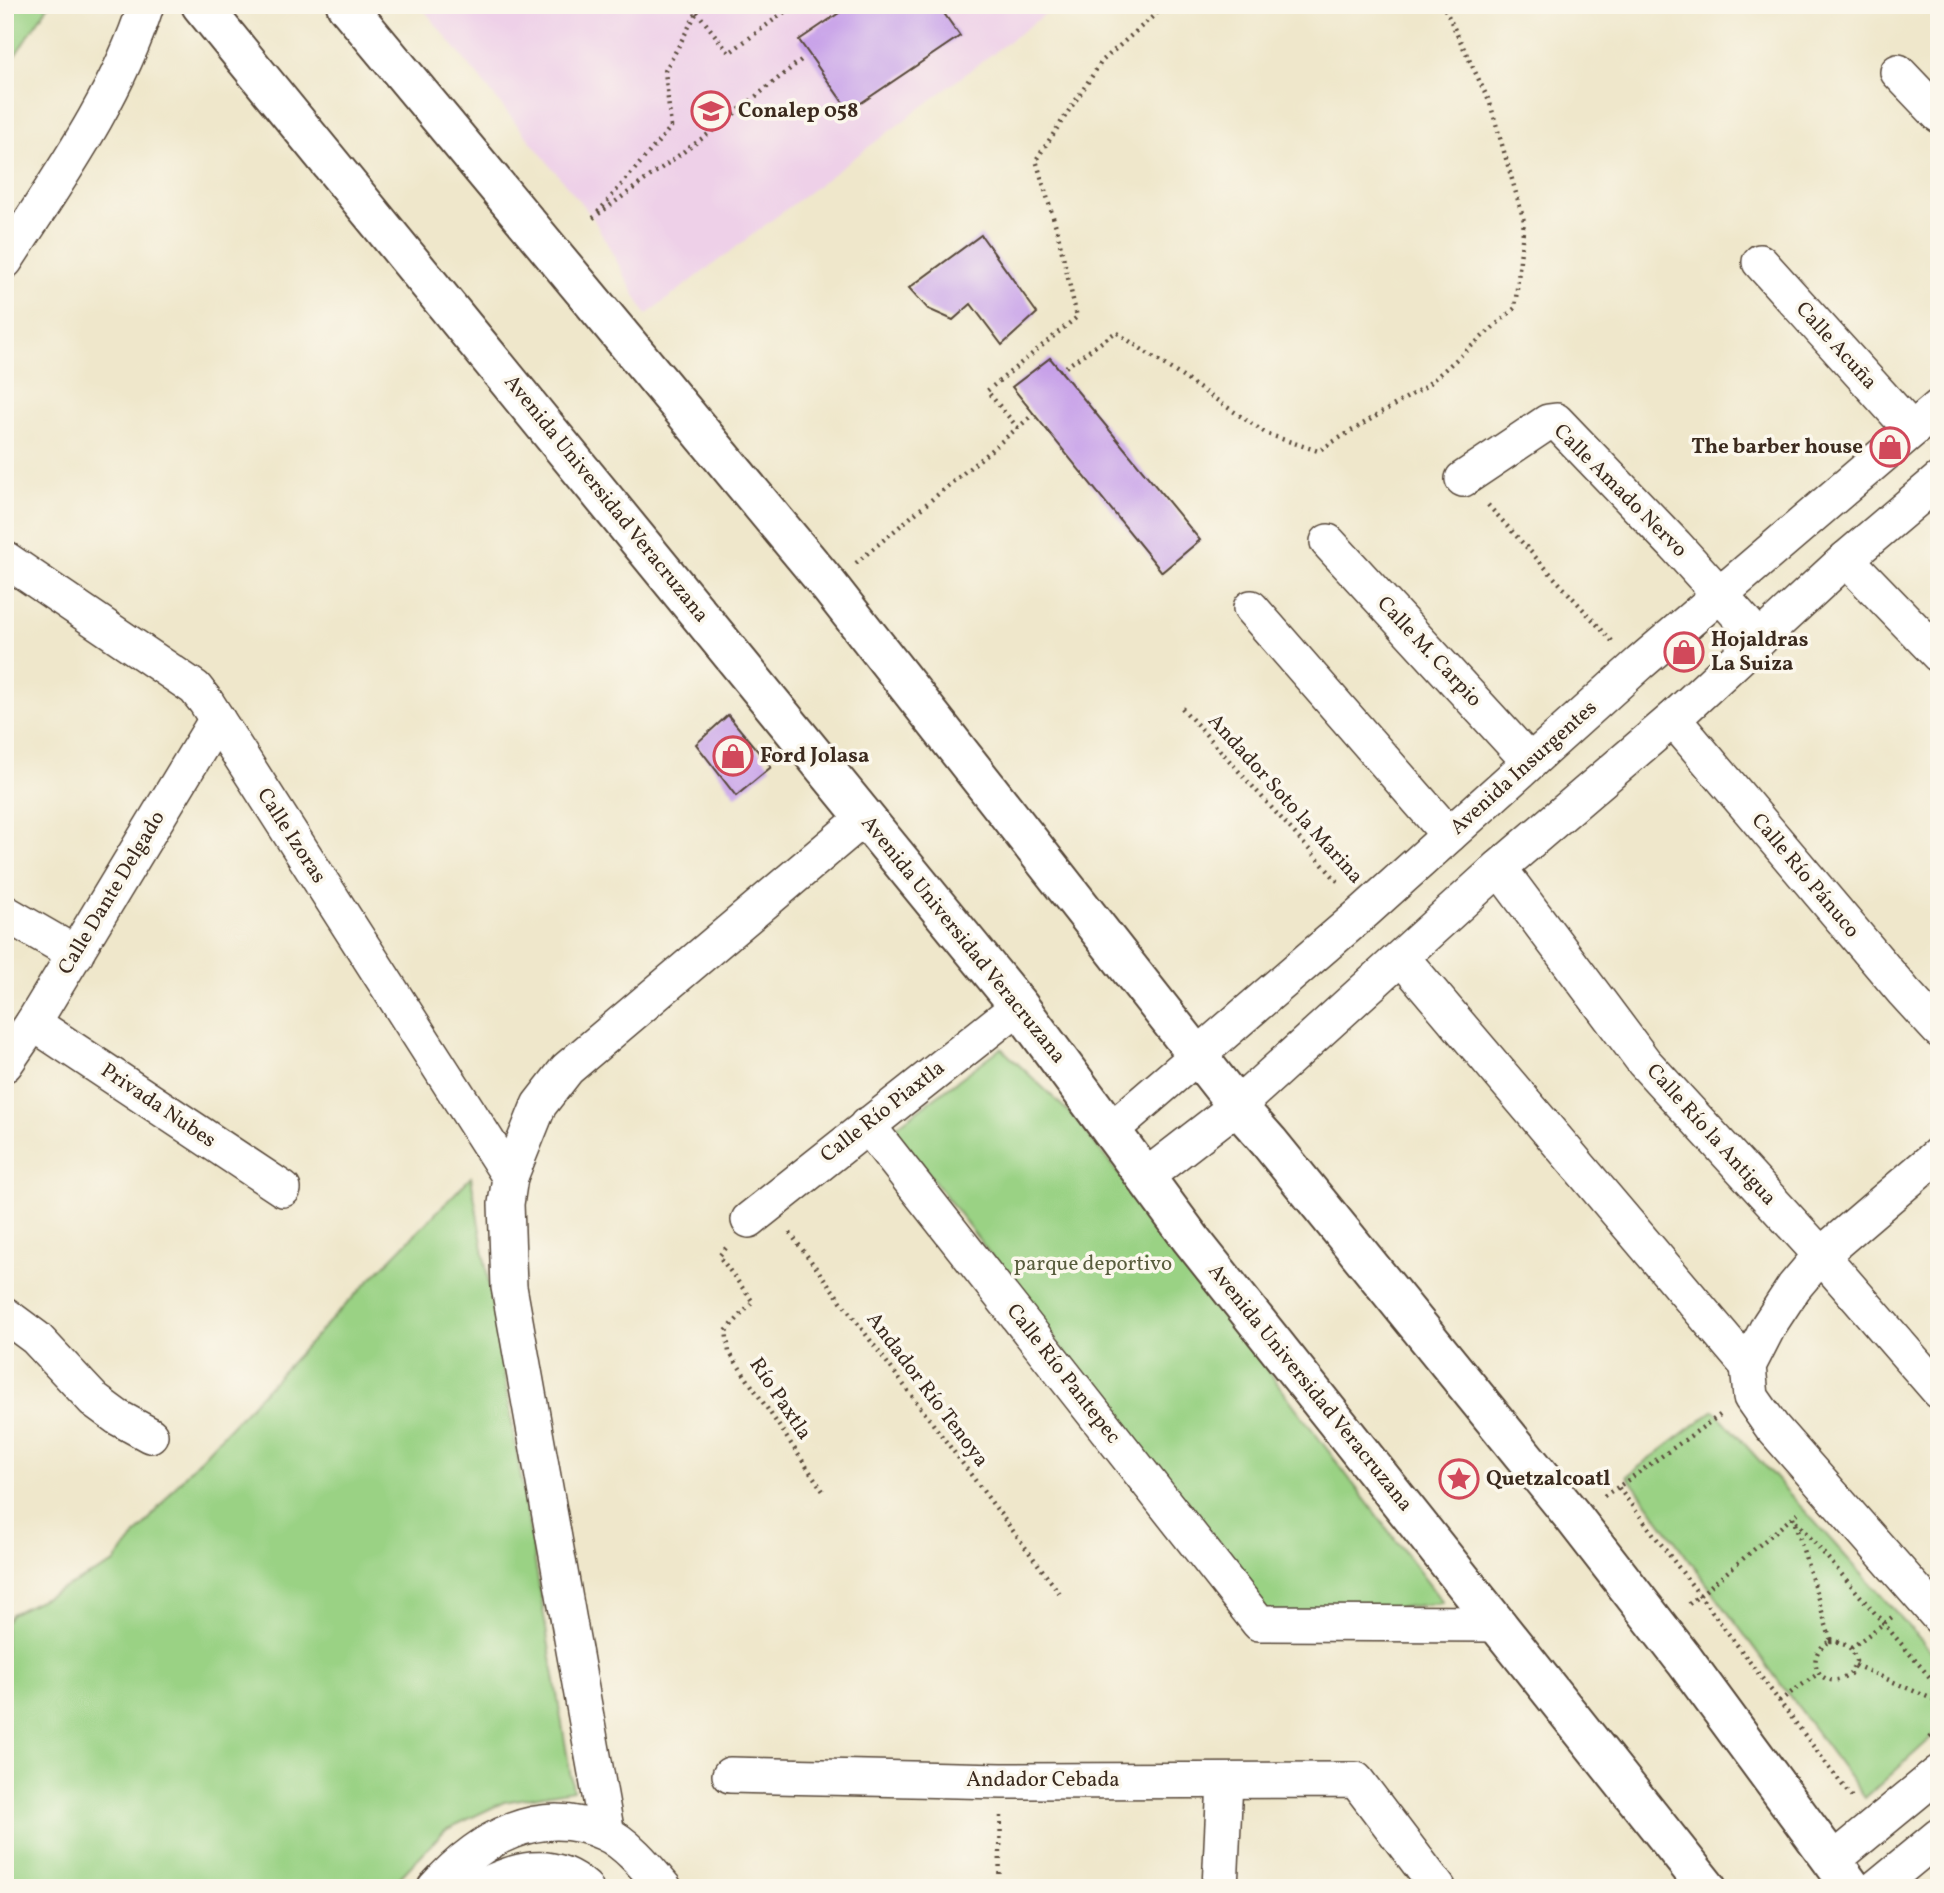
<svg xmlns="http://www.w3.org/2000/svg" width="1944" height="1893" viewBox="0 0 1944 1893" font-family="Vollkorn,serif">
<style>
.built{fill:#eed0e8}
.green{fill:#9ad284;stroke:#6a7e51;stroke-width:2}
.building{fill:#c7a1e9}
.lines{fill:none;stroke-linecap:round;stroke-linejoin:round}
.street-casing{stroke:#564638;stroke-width:38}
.primary-casing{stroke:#564638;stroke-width:42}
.path{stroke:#564638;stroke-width:4.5;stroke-dasharray:2 5;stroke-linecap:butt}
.street{stroke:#fff;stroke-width:35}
.primary{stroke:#fff;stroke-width:38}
.labels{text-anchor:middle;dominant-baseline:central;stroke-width:7;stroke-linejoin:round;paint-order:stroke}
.poi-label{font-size:21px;font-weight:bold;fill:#3b2a1e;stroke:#fbf7ec;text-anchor:start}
.street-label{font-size:21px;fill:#3b2a1e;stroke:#fbf7ec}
.park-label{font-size:21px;fill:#585c3d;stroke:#fbf7ec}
</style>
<rect width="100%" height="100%" fill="#fbf7ec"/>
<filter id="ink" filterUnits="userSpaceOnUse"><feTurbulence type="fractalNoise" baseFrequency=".0143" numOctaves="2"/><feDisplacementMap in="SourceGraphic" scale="14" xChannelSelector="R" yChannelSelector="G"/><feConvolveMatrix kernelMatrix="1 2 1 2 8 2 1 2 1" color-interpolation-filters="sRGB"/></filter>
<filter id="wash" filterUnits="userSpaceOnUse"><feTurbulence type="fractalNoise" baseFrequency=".00686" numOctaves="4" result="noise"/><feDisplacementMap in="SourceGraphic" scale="28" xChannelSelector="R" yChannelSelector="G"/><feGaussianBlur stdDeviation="1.57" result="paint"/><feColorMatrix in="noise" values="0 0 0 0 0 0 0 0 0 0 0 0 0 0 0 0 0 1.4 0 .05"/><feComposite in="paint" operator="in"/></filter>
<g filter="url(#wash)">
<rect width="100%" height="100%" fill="#efe7cb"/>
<path class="built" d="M420,5h637l-411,310 -53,-97z"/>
<g class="green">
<path d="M5,5h44l-44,65z"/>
<path d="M1001,1048l74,70 71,91 297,394 -104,11h-75l-370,-486z"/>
<path d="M471,1177l102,613 -69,12 -59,28 -55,58h-385v-264l6,-10 102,-50 72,-89 145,-154z"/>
<path d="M1714,1410l225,250v71l-74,67 -238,-322z"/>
</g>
<g id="blocks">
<g class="building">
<path d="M851,5h87l22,31 -111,75 -50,-71z"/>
<path d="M981,235l56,78 -35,32 -31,-41 -18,16 -25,-11 -19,-21z"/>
<path d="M1050,358l150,182 -38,32 -150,-185z"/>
<path d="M728,715l43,52 -35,29 -40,-52z"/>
</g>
</g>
</g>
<g filter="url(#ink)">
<use href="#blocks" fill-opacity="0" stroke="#564638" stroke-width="2"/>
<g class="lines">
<g class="street-casing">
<g id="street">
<path d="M1898,72l41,43"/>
<path d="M5,261c53,-82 111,-162 141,-256"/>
<path d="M1760,262l152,168"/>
<path d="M1463,479l85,-57 8,-1 119,124 85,94"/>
<path d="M1328,542l202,220"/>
<path d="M5,559l190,129 11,14 304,475"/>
<path d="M1846,559l93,96"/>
<path d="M1251,608l198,227"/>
<path d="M1673,719l231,273 35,38"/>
<path d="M1499,868l145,194 177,193 118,136"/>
<path d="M5,913l71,41"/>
<path d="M1402,958l346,408"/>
<path d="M33,1023l250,166"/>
<path d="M5,1064l28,-41 184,-304"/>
<path d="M867,1125l392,498 240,1"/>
<path d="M1110,1131l255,-220 275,-248 299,-256"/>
<path d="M1939,1154l-118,101 -27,32 -25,38 -21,41 3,31 21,30 167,190"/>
<path d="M1144,1178l93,-72 262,-238 174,-149 173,-160 93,-79"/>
<path d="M749,1220l270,-214"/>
<path d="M5,1315l31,23 58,62 23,17 33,18"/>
<path d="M730,1775l272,6 354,-1 82,108"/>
<path d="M607,1834l-98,-547 -3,-83 4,-27 29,-72 28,-36 298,-252"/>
<path d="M1832,1861l107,-88"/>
<path d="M435,1888c44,-49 104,-85 170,-55 22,10 43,36 59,55"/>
<path d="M478,1888c37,-17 72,-31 107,0"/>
<path d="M1220,1888l5,-107"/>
<path d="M1876,1888l63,-52"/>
</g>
</g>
<g class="primary-casing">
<g id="primary">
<path d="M201,5l818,1001 172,233 516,649"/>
<path d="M346,5l483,581 408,520 32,36 305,376 111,143 167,227"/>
</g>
</g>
<g class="path">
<path d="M998,5l2,3"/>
<path d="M697,12l32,41 65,-48"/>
<path d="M598,212l73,-85 -6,-56 32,-59 -4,-7"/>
<path d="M593,218l126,-92 82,-66"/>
<path d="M1060,371l56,-39 151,102 51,17 108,-65 89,-78 9,-87 -34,-118 -47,-98"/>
<path d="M1018,428l-31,-37 90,-74 -20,-87 -21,-70 66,-99 64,-56"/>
<path d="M1488,505l124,136"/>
<path d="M856,563l178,-149"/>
<path d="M1182,708l159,177"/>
<path d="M790,1233l271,362"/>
<path d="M726,1248l-7,8 34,46 -27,29 3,21 96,142"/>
<path d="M1720,1415l-102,72 235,312"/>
<path d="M1604,1496l14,-9"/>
<path d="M1793,1517l38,124c-32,14 -9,55 19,33l6,-13c-3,-13 -11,-21 -25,-20l18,5"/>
<path d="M1796,1521l143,167"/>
<path d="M1689,1604l111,-93"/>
<path d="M1851,1648l41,-31"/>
<path d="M1855,1665l84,37"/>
<path d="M1779,1701l40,-28"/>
<path d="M1930,1738l9,-9"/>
<path d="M999,1888l2,-72"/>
</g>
<use href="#street" class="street"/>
<use href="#primary" class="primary"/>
</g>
</g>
<defs>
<g id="university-ring" transform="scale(2.0125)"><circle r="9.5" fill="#fbf7ec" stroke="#d1495b" stroke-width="1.5"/><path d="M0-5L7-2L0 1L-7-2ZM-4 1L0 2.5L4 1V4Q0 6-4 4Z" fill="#d1495b"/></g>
<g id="shop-ring" transform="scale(2.0125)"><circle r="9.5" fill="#fbf7ec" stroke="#d1495b" stroke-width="1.5"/><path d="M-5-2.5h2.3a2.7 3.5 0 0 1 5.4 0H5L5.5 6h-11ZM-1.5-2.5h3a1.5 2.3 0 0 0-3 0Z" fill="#d1495b"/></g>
<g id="sight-ring" transform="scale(2.0125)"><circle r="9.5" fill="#fbf7ec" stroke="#d1495b" stroke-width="1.5"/><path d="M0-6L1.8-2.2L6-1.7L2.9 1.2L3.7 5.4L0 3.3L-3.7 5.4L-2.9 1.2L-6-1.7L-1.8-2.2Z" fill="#d1495b"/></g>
</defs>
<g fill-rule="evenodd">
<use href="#university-ring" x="711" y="111"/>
<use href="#shop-ring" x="1890" y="447"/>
<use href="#shop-ring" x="1684" y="652"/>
<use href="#shop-ring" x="733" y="756"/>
<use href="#sight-ring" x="1459" y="1479"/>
</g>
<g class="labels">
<g class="poi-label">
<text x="738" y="111">Conalep 058</text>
<text x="1863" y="447" text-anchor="end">The barber house</text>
<text x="1711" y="640">Hojaldras<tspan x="1711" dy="24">La Suiza</tspan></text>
<text x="760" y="756">Ford Jolasa</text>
<text x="1486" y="1479">Quetzalcoatl</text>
</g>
<g class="street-label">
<text transform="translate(1836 346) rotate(48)">Calle Acuña</text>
<text transform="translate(1620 491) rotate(45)">Calle Amado Nervo</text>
<text transform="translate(606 499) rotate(51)">Avenida Universidad Veracruzana</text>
<text transform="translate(1429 652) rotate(47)">Calle M. Carpio</text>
<text transform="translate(1524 768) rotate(-42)">Avenida Insurgentes</text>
<text transform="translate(1285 799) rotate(48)">Andador Soto la Marina</text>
<text transform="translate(291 836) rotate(57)">Calle Izoras</text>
<text transform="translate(1805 876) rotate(50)">Calle Río Pánuco</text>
<text transform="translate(112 893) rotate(-59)">Calle Dante Delgado</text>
<text transform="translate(963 940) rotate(51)">Avenida Universidad Veracruzana</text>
<text transform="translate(158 1106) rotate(34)">Privada Nubes</text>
<text transform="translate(883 1112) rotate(-38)">Calle Río Piaxtla</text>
<text transform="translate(1711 1135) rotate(48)">Calle Río la Antigua</text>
<text transform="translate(1063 1374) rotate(52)">Calle Río Pantepec</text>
<text transform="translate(1310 1388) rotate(51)">Avenida Universidad Veracruzana</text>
<text transform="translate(927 1390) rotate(53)">Andador Río Tenoya</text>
<text transform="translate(780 1399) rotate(56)">Río Paxtla</text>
<text x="1043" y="1780">Andador Cebada</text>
</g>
<g class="park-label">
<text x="1093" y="1264">parque deportivo</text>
</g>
</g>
<rect width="1944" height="1893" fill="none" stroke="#fbf7ec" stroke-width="28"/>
</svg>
